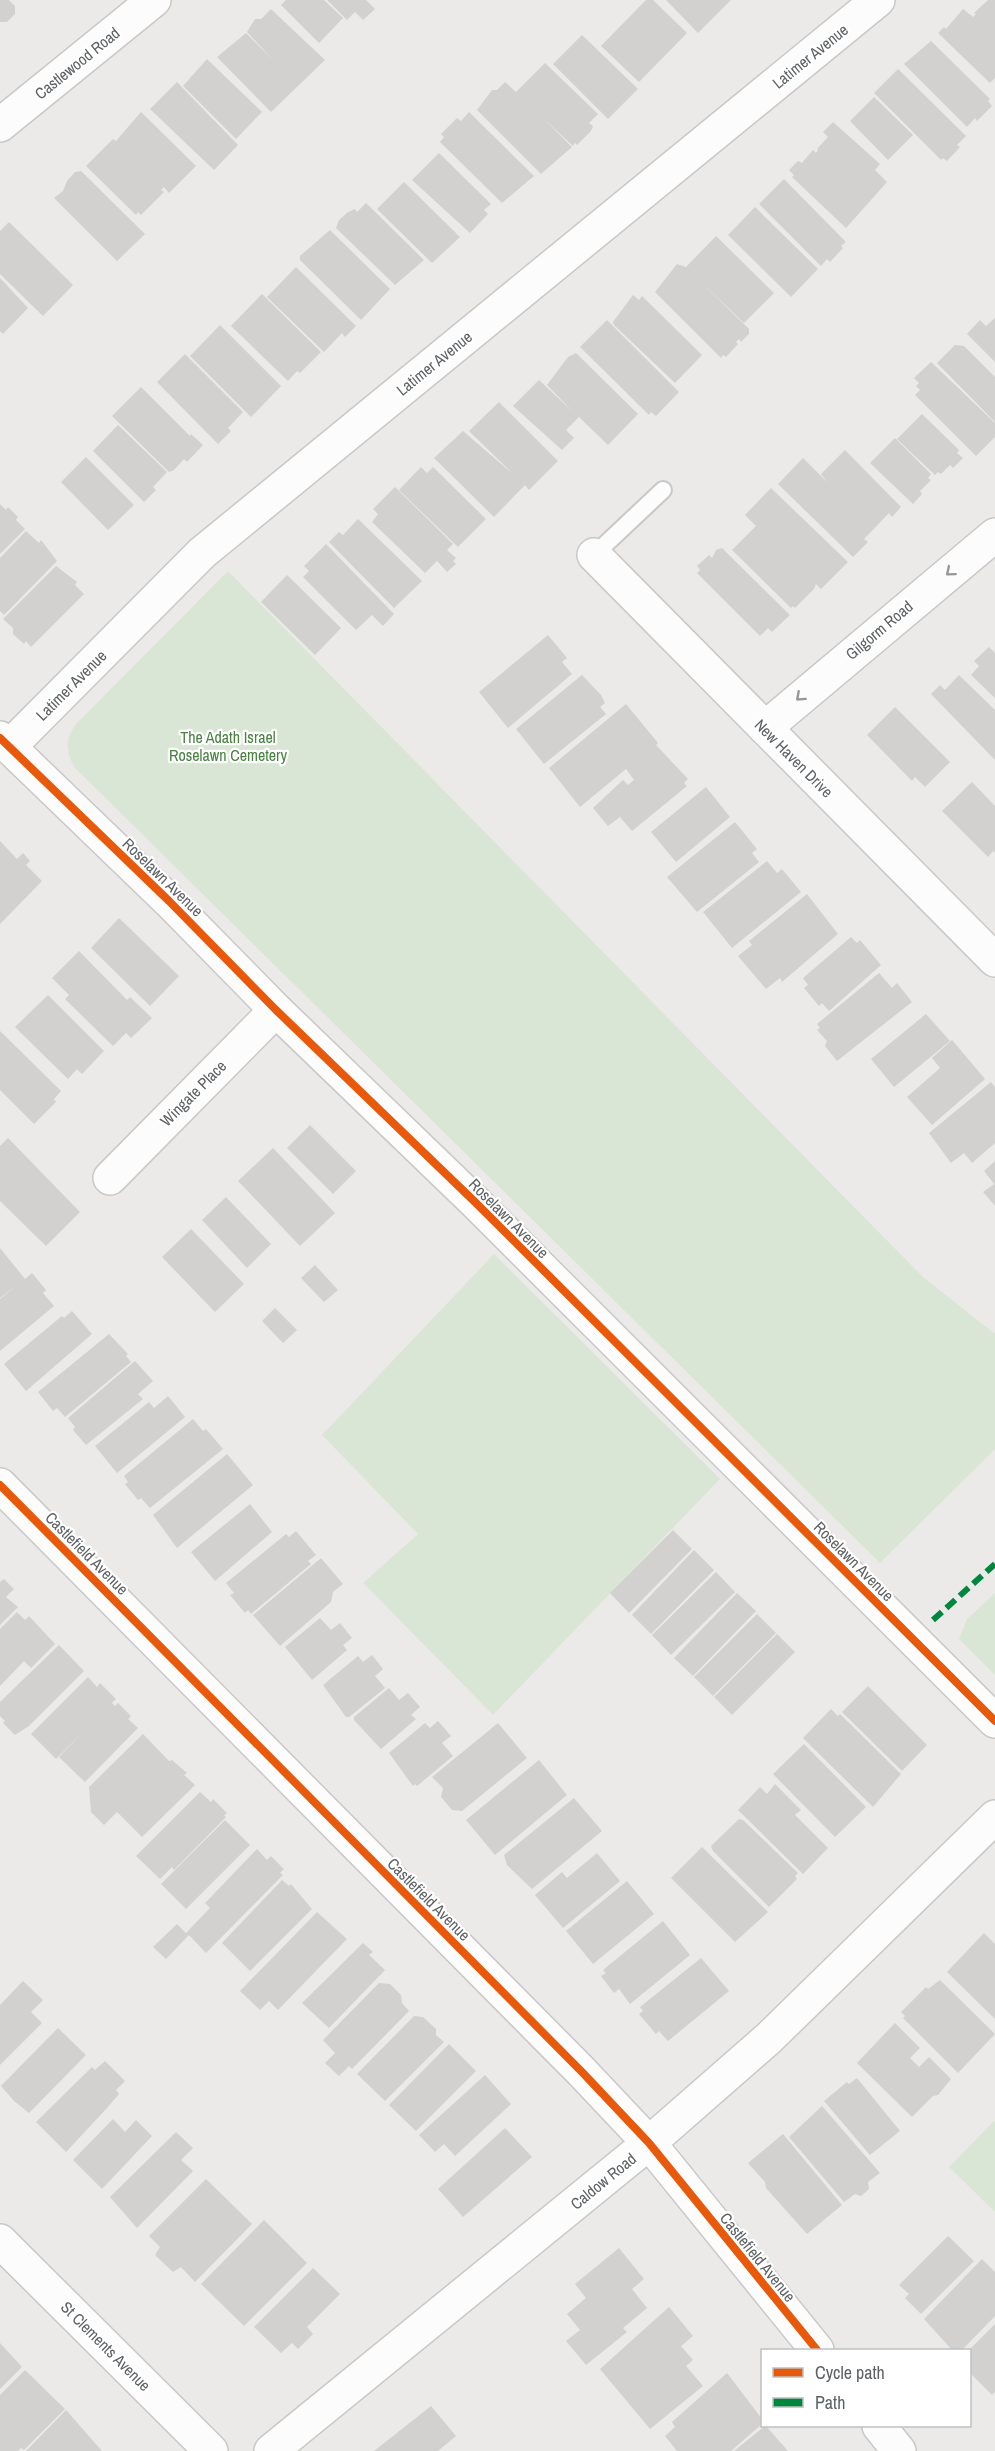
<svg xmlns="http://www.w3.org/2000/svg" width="995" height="2451" viewBox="0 0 995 2451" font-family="'Archivo Narrow',sans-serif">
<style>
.green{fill:#dae6d5}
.building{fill:#d3d1d0}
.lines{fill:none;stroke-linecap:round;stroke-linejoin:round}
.lane-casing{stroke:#c9c8c7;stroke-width:20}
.street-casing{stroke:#c9c8c7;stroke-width:36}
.lane{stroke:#fcfcfc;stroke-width:16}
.street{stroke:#fcfcfc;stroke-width:33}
.quiet{stroke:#00873e;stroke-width:6;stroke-dasharray:12 6;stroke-linecap:butt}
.cycleway-casing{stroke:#fff;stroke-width:11}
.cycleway{stroke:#e8590c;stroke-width:8}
.oneway{stroke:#959899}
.labels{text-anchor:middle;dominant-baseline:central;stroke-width:4.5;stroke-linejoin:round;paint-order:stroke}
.street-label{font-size:16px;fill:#5e6264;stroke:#fff}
.park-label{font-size:16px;fill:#488140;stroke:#fff}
</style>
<rect width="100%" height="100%" fill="#eceae8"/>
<g class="green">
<path d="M228,571l695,706 72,57v115l-115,114 -805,-795c-10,-17 -10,-29 1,-44z"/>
<path d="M494,1254l226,225 -227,236 -130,-132 55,-49 -96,-99z"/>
<path d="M995,1593v82l-36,-36 8,-20z"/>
<path d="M995,2120v92l-46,-45z"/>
</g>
<g class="building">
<path d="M0,0h9l6,6v8l-8,8h-7z"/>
<path d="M286,0h38l19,18 -24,25 -38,-38z"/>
<path d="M327,0h39l9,9 -12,11 -8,-8 -8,8z"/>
<path d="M646,0h7l34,33 -48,49 -38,-36z"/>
<path d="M666,0h65l-33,33z"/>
<path d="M988,0h7v78l-5,5 -52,-50 6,-6 2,2 17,-20 10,8 3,-3 -2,-1z"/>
<path d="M271,9l54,51 -54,52 -54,-55 29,-24 27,27 -26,-28 8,-13h6z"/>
<path d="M582,35l56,54 -30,30 -55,-55z"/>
<path d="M931,41l59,58 -2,2 4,5 -15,15 -2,-3 -8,9 -63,-63z"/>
<path d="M207,59l55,53 -26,27 -53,-53z"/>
<path d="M545,63l53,51 -9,9 4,3 -2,5 -14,14 -2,-2 -2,3 -29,-27 28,28 -31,27 -64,-64 15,-20h5l8,-8 11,10z"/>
<path d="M898,69l68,67 -9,9 3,2 -13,14 -4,-3 -2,2 -67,-67z"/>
<path d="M177,82l61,63 -24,25 -64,-61z"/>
<path d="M874,97l39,38 -25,25 -38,-39z"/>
<path d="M141,112l55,54 -27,27 -5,-6 -3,3 3,2 -23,23 -3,-3 -2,3 -50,-49 27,-27 3,2z"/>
<path d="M469,112l65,64 -32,27 -62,-61 4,-5 -3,-3 16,-16 4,3z"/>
<path d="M833,122l47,42 -5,6 12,12 -41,46 -54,-51 2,-2 -5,-5 9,-9 4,2 11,-13 3,3 2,-3 -1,-1 11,-12 -5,-5z"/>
<path d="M439,153l52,51 -7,6 4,4 -18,19 -58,-53z"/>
<path d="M81,171l64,63 -28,27 -63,-63 9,-7 4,-10 8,-9z"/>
<path d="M784,179l62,63 -5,4 2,2 -13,14 -3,-3 -6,7 -62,-62z"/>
<path d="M404,182l56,55 -28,26 -55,-54z"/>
<path d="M366,203l58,57 -29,25 -59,-57 3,-8 9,-8 7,-3 2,3z"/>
<path d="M755,207l63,62 -27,28 -63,-62z"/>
<path d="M9,222l64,63 -30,31 -43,-42v-43z"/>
<path d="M330,230l60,59 -29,31 -61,-60v-4z"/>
<path d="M716,236l58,57 -30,30 -45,-43 50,49v5l-8,8 -2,-3 -3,3 2,2 -12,13 -3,-2 -2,3 -66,-66 22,-28 9,3z"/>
<path d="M296,267l60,59 -11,11 -3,-4 -18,19 -57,-55z"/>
<path d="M0,278l28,30 -25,26 -3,-3z"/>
<path d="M262,294l59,58 -21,21 -3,-2 -9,10 -57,-55z"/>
<path d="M633,295l6,5 3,-4 60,59 -27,28 -61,-58 -1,-3z"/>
<path d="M995,318v44l-28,-28 13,-14 6,6z"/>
<path d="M607,320l72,72 -23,24 -5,-4 -2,3 -69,-68z"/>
<path d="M220,325l61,61 -30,31 -61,-61z"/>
<path d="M955,345l9,1 31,31v45l-58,-59z"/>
<path d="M576,353l62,61 -30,31 -29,-28 -13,13 8,8 -12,12 -49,-44 26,-26 33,31 -25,-26 21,-28z"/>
<path d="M185,354l58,58 -15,16 3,3 -13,13 -61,-62z"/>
<path d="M931,362l64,61v14l-19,19 -61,-61 5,-5 -4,-4 3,-3 -5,-5z"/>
<path d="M141,387l49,49 1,-2 12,11 -16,17 -3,-3 -10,11 -5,2 -57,-56z"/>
<path d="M499,402l59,59 -29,29 -4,-5 -31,32 -60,-59 29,-27 51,44 -45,-44z"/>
<path d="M922,414l37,36 -2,3 6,5 -10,10 -3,-3 -9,9 -3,-2 -3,3 -38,-36z"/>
<path d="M118,425l49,47 -14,15 3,3 -12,12 -51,-51z"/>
<path d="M895,438l36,36 -3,4 3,2 -11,11 2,3 -9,10 -43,-41z"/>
<path d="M845,450l56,57 -9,10 -3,-4 -25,26 4,3 -15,15 -75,-73 25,-26 24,24 -6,-8z"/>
<path d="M86,457l48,48 -26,25 -47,-48z"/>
<path d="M421,467l6,6 6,-6 53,52 -28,28 -59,-57z"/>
<path d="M395,487l58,57 -6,6 9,8 -3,3 3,3 -9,8 -10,-11 -12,12 -53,-51 6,-8 -5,-5z"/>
<path d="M771,488l77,74 -27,27 -5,-5 -2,5 -19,19 -2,-2 -2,2 -59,-58 24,-24 -11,-11z"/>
<path d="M0,504l6,6 2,-3 10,10 -2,3 9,9 -25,25z"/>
<path d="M358,519l64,62 -28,27 -65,-66 10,-10 4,3z"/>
<path d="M26,531l13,12 2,-3 16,21 -53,54 -4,-4v-53z"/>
<path d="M326,544l68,70 -11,12 -11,-11 -16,15 -53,-53 6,-6 -5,-5z"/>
<path d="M722,548l68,67 -18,17 -4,-4 -8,8 -63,-63 3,-3 -3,-4 12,-11 3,3 4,-8z"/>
<path d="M56,566l21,16 -2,3 9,9 -53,53 -5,-6 -2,3 -11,-10v-6l-10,-9z"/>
<path d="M287,575l54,53 -26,27 -54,-53z"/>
<path d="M548,635l19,23 -5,4 10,12 -64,54 -29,-36z"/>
<path d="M989,647l6,6v45l-24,-23 8,-9 -5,-5z"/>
<path d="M582,675l19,20 4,8 -5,4 6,7 -62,50 -28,-35z"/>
<path d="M959,675l36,35v50l-64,-66 9,-9 5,5z"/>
<path d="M626,704l32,39 -2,2 32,34 -4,4 3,3 -55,45 -12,-14 -12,9 -15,-18 30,-28 5,5 6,-5 -8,-11 -46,38 -31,-39z"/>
<path d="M895,707l55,55 -25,25 -10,-10 -3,4 -45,-46z"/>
<path d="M972,782l23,24v47l-2,-2 -5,6 -46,-46z"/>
<path d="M706,787l24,30 -54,45 -25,-30z"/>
<path d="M735,822l22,27 -5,4 7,9 -62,50 -30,-35z"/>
<path d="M0,841l17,18 6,-6 7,8 -4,4 16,16 -42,43z"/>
<path d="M767,861l10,12 5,-4 19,23 -69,56 -29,-36z"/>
<path d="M807,894l31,40 -56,48 -2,-4 -14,11 -28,-33 14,-11 -3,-4z"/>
<path d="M119,918l60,58 -29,30 -59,-58z"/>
<path d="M851,937l6,6 3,-3 21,25 -52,46 -7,-8 -3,3 -15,-18 4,-3 -5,-7z"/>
<path d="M79,951l48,49 3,-3 22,21 -21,20 -5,-5 -13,13 -48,-47 4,-4 -17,-17z"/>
<path d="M879,973l13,15 5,-5 15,19 -75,59 -12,-15 2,-5 -10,-11 3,-2 -3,-4z"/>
<path d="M48,995l56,56 -22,23 -5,-5 -9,10 -53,-52z"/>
<path d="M926,1014l24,27 -56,46 -23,-28z"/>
<path d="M0,1031l61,60 -7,8 2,3 -22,22 -34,-34z"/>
<path d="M952,1040l33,39 -53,46 -25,-28 33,-29 -8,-10z"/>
<path d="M991,1082l4,5v56l-23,20 -8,-10 -13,10 -22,-30z"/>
<path d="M310,1125l46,46 -23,23 -46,-46z"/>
<path d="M8,1138l72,74 -34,34 -46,-45v-55z"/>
<path d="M273,1148l62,65 -35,33 -62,-65z"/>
<path d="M995,1161v45l-12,-14 11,-8 -10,-13z"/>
<path d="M226,1197l45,47 -24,24 -45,-48z"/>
<path d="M191,1229l53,55 -29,28 -53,-55z"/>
<path d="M0,1248l25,31 7,-6 14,17 -3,3 11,13 -54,45v-52l17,-14 -17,13z"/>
<path d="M315,1265l23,25 -14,12 -23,-24z"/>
<path d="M275,1308l22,22 -14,13 -21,-22z"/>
<path d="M72,1311l20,23 -66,57 -22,-27 58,-48 2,2z"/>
<path d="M109,1334l19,20 -2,2 5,6 -66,55 -8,-9 -4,3 -15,-19z"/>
<path d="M135,1361l18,20 -15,13 5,5 -57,46 -13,-15 2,-3 -7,-9z"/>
<path d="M168,1396l17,21 -68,56 -22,-27 54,-44 5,6z"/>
<path d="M193,1419l10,12 3,-2 17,20 -73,59 -9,-10 -3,2 -13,-16 3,-2 -4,-6z"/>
<path d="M227,1454l26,31 -76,63 -24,-33z"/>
<path d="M250,1504l22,28 -57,49 -24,-29z"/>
<path d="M673,1530l19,19 -63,64 -19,-20z"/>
<path d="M296,1531l20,24 -8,6 3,3 -60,50 -3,-4 -3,3 -15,-18 4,-2 -8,-10 60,-49 3,3z"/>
<path d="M694,1550l20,20 -63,64 -19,-19z"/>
<path d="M321,1558l22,26 -10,8 -2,10 -51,44 -27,-31z"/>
<path d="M716,1572l19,20 -64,63 -19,-20z"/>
<path d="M4,1579l10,10 -8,8 12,10 -18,18v-43z"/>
<path d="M737,1593l19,18 -63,65 -19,-18z"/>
<path d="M17,1612l8,8 4,-4 26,28 -24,24 -7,-7 -24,25v-57z"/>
<path d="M757,1614l19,19 -63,63 -19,-19z"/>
<path d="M320,1618l11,12 9,-7 12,15 -9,7 4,5 -35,30 -27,-33z"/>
<path d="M777,1634l18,18 -63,63 -18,-18z"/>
<path d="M59,1645l25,26 -55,55 -14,9 -12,-12 2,-2 -5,-5v-14z"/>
<path d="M372,1655l11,14 -8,7 10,12 -36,29h-3l-23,-32 35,-29 5,6z"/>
<path d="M88,1677l9,10 3,-4 16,16 -4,4 3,3 3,-3 13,13 -3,3 10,9 -53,54 -26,-25 26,-27 -29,29 -25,-25z"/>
<path d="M868,1686l59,59 -25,26 -60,-59z"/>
<path d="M389,1688l10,12 9,-7 12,14 -9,8 5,4 -35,30 -27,-29v-3z"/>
<path d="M831,1709l7,7 2,-2 61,60 -28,33 -70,-69z"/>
<path d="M438,1721l13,15 -9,7 11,13 -36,30 -2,-2 -2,2 -24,-33 36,-30 5,5z"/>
<path d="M498,1723l29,35 -65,53 -10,-1 -11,-13 2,-9 -11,-11z"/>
<path d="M143,1734l26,27 3,-1 15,13 -3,2 11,10 -53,52 -25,-25 -13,13 -13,-13 -2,-25z"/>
<path d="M804,1744l62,63 -31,30 -62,-63z"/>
<path d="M539,1760l28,35 -72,60 -29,-35z"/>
<path d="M775,1784l26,26 -6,5 33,33 -25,26 -65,-64 22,-23 7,7z"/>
<path d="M200,1792l11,10 2,-3 14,14 -3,2 2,2 -52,53 -2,-3 -12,12 -24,-23z"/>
<path d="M574,1798l28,33 -70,58 -25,-24 -3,-10z"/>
<path d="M739,1819l4,1 55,53 -3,3 2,3 -28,28 -56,-56 -2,-5z"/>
<path d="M225,1820l25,25 -64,64 -25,-25z"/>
<path d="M702,1847l66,65 -33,30 -64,-64z"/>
<path d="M257,1849l10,11 4,-4 13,13 -4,4 3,2 -77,78 -17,-18 -23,24 -13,-12 24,-23 9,9 24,-25 -5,-5z"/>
<path d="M597,1853l23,28 -57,47 -28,-33 27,-23 5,6z"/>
<path d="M282,1880l7,6 2,-2 21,25 -62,62 -28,-28z"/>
<path d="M627,1881l27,33 -61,50 -27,-33z"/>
<path d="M317,1912l30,27 -69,71 -9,-9 -9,9 -20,-19z"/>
<path d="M663,1921l27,34 -60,49 -11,-15 -5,4 -13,-17 5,-3 -3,-3z"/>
<path d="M984,1933l11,11v75l-48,-47z"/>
<path d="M363,1943l10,9 -4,3 16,15 -56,58 -27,-25z"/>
<path d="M701,1958l28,33 -61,50 -9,-10 -3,3 -17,-20 4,-3 -3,-4z"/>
<path d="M940,1980l55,54 -37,39 -55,-55 2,-2 -4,-4 25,-25 2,2z"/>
<path d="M23,1981l20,19 -12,12 11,11 -42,42v-60z"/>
<path d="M379,1983l11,1 11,11 1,8 7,8 -57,58 -3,-3 -10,10 -14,-13 10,-10 -12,-13z"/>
<path d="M414,2016l9,1 13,12v6l8,7 -59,59 -28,-27z"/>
<path d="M895,2023l25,25 -10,10 9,9 10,-10 22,22 -13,16 -5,1 -21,21 -55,-54z"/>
<path d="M58,2028l28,27 -57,58 -15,-12 -13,-15z"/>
<path d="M449,2044l27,27 -60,60 -27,-26z"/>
<path d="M105,2061l20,20 -9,9 3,4 -12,14 -41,44 -30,-30 56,-55 3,3z"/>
<path d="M485,2075l26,29 -56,52 -11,-12 -9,8 -16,-17z"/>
<path d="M857,2078l43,53 -30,24 -46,-54 23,-19 2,2z"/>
<path d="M822,2106l58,67 -12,9 1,7 -8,7 -6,-2 -11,8 -55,-65z"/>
<path d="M113,2119l12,13 11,-12 16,16 -50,53 -29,-29z"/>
<path d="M505,2128l27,29 -69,60 -25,-28z"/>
<path d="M176,2132l17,16 -12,12 12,11 -56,57 -27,-31z"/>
<path d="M783,2134l59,71 -35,29 -41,-46 -1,-6 -17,-19z"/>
<path d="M206,2179l46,45 -57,58 -14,-15 -8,5 -18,-17 5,-8 -11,-11z"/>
<path d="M264,2220l43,43 -63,63 -43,-42z"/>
<path d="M948,2236l26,25 -53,53 -16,-16 4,-4 -10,-9z"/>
<path d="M619,2248l25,31 -12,10 15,19 -24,20 4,4 -41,33 -20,-24 14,-11 -13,-16 19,-16 -11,-14z"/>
<path d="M982,2259l13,13v44l-33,34h-10l-28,-31z"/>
<path d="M313,2268l27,26 -33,33 6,7 -15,15 -6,-6 -11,10 -27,-26z"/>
<path d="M669,2307l24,29 -12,10 12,14 -7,6 17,20 -53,43 -50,-60z"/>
<path d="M995,2324v68l-3,3 -22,-22v-24z"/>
<path d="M0,2343l22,24 -22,22z"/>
<path d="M25,2370l40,39 -41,41 -3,-2 -3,3h-18v-56z"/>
<path d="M727,2373l35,46v5l-31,27h-54l-12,-15 10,-9 -3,-5z"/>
<path d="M431,2406l25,30 -18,15h-64z"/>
<path d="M66,2410l36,41h-76z"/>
<path d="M766,2426l22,25h-54l31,-25z"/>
</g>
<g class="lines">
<g class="lane-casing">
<path id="lane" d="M594,555l69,-65"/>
</g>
<g class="street-casing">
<g id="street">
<path d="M0,125l154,-125"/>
<path d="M594,555l401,405"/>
<path d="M765,728l230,-193"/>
<path d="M0,738l169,163 107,109 199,192 520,519"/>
<path d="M9,747l193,-194 676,-553"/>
<path d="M110,1178l166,-168"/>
<path d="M0,1485l582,587 67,71 168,207"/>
<path d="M0,2241l211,210"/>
<path d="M879,2426l20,25"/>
<path d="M271,2451l378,-308 120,-105 226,-221"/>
</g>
</g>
<use href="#lane" class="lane"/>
<use href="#street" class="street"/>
<path class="quiet" d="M933,1620l62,-56"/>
<g class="cycleway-casing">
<g id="cycleway">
<path d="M0,738l169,163 107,109 199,192 520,519"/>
<path d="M0,1485l582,587 67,71 168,207"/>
</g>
</g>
<use href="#cycleway" class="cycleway"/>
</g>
<defs><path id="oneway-chevron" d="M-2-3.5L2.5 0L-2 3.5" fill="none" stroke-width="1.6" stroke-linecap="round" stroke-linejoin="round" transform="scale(1.5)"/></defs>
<g class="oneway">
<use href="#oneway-chevron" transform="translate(950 572) rotate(140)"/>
<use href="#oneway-chevron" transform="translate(800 697) rotate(138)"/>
</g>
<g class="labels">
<g class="street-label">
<text transform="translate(810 56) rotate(-39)">Latimer Avenue</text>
<text transform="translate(77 63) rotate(-39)">Castlewood Road</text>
<text transform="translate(434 363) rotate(-39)">Latimer Avenue</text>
<text transform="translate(879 630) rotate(-40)">Gilgorm Road</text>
<text transform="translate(71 685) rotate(-45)">Latimer Avenue</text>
<text transform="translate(794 758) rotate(45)">New Haven Drive</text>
<text transform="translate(163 877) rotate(44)">Roselawn Avenue</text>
<text transform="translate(193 1093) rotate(-45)">Wingate Place</text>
<text transform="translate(509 1218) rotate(45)">Roselawn Avenue</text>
<text transform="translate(87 1553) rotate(45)">Castlefield Avenue</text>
<text transform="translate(854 1561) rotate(45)">Roselawn Avenue</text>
<text transform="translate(429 1899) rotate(45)">Castlefield Avenue</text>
<text transform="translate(603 2181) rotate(-39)">Caldow Road</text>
<text transform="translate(758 2257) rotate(51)">Castlefield Avenue</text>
<text transform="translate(106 2346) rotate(45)">St Clements Avenue</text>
</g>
<g class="park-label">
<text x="228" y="737">The Adath Israel<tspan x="228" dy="18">Roselawn Cemetery</tspan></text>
</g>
</g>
<rect x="761" y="2349" width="210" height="78" fill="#ffffff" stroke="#bfc0c1" stroke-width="1.5"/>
<rect x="773" y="2368" width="30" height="9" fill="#e8590c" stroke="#bfc0c1" stroke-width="1.5"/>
<text x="815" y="2379" font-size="18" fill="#5e6264">Cycle path</text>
<rect x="773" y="2398" width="30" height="9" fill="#00873e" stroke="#bfc0c1" stroke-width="1.5"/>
<text x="815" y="2409" font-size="18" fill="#5e6264">Path</text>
</svg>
